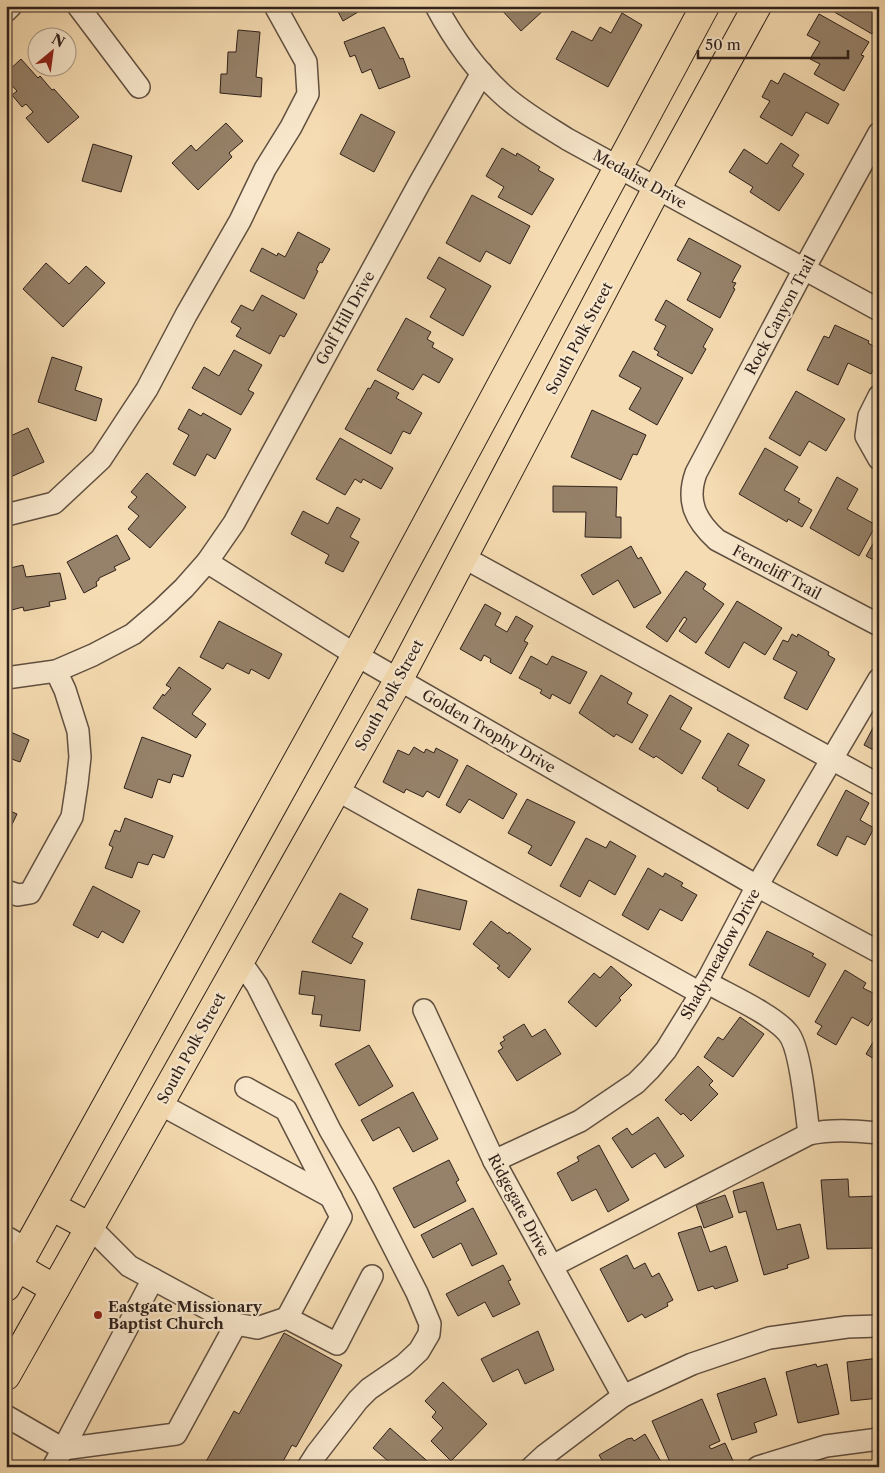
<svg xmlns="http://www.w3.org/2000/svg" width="885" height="1473" viewBox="0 0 885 1473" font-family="'Libre Caslon Text',serif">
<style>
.building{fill:#96826a;stroke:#2f211b}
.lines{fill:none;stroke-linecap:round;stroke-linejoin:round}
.minor-casing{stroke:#615041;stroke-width:24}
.major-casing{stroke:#2f211b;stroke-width:30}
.minor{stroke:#f9e8cd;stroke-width:21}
.major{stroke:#f6dcb2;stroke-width:28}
.poi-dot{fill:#8f2418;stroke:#f9e8cd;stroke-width:2}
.labels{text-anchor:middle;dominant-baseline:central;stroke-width:4.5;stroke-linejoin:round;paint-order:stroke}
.street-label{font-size:15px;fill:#2f211b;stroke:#f9e8cd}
.poi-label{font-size:15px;font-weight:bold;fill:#2f211b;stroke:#f9e8cd;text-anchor:start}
</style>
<rect width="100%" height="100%" fill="#f6dcb2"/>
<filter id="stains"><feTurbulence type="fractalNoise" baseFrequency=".004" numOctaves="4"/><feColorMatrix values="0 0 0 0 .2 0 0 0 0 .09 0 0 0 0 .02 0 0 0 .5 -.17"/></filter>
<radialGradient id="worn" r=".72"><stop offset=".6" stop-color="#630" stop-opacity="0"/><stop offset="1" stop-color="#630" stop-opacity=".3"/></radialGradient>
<g class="building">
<path d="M335,6h33l-25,15z"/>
<path d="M498,6h44l3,3 -24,22z"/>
<path d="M824,6h55v15l-7,13z"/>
<path d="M622,13l20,12 -34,62 -52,-28 16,-28 20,10 8,-14 11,6z"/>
<path d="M819,14l50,28 -8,13 3,1 -20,35 -30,-17 6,-10 -10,-5 10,-17 -13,-7z"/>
<path d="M384,27l16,32 3,-1 7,19 -31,12 -8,-20 -9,4 -7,-18 -5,2 -6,-15z"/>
<path d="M238,30l22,2 -4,45 6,1 -1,19 -41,-4 1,-19h6l1,-22h8z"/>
<path d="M21,59l17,19 2,-2 12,14 2,-1 25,28 -31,26 -22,-25 7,-6 -7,-8 -4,3 -10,-12 5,-4 -11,-12v-6z"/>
<path d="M784,73l55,31 -11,20 -22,-12 -14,24 -32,-19 10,-16 -8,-4 9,-17 7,4z"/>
<path d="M361,114l34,18 -21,40 -34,-18z"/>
<path d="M226,123l17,18 -14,12 3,4 -34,33 -26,-27 19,-18 5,6z"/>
<path d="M781,143l18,12 -7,11 12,8 -25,37 -29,-19 3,-5 -24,-15 15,-23 23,15z"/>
<path d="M93,144l39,12 -11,36 -39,-11z"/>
<path d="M502,148l14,8 1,-3 23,14 -2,3 16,9 -22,36 -34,-18 6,-10 -18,-11z"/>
<path d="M472,195l58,31 -20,38 -24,-13 -6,11 -34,-19z"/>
<path d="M298,232l32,17 -8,14 -2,-1 -4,8 2,1 -14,28 -54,-28 12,-23 15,8 1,-3 7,4z"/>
<path d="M689,238l52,28 -9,16 4,1 -3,5 2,1 -15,29 -33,-18 14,-27 -24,-13z"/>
<path d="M439,257l52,29 -28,50 -33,-19 16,-28 -19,-11z"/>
<path d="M46,263l23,21 17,-18 19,17 -42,44 -40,-38z"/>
<path d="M262,295l35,19 -13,23 -4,-2 -10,19 -34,-18 5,-8 -10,-6 10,-17 12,6z"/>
<path d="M666,300l47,29 -10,18 3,2 -14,25 -35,-19 2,-3 -5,-3 12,-23 -11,-6z"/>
<path d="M406,318l25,14 -4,7 7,4 -2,4 21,12 -14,24 -16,-9 -10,16 -36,-20z"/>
<path d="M835,325l34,16 -1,2 11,6v9l-8,16 -23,-11 -10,22 -31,-15 17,-34 5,2z"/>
<path d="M234,350l28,15 -14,25 6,3 -13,22 -49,-27 12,-21 15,9z"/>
<path d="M633,351l50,27 -26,47 -28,-16 12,-21 -22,-12z"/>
<path d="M52,357l30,10 -7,23 27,9 -6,22 -58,-19z"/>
<path d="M375,380l24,13 -3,5 26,15 -12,21 -7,-3 -12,23 -46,-25 23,-41 2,1z"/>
<path d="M796,391l49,28 -19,32 -17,-10 -9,15 -31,-18z"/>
<path d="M189,409l12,7 2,-3 28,16 -16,30 -8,-5 -12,22 -22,-12 16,-29 -11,-6z"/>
<path d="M592,410l54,25 -9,20 -4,-1 -12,26 -50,-23z"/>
<path d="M28,428l16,34 -38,17v-41z"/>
<path d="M340,438l53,30 -12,21 -18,-10 -2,4 -6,-4 -10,16 -29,-16z"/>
<path d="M765,448l33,19 -14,23 16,9 -2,3 14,8 -10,17 -14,-8 -1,3 -48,-28z"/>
<path d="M147,473l39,34 -36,41 -22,-19 11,-13 -11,-9 9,-10 -6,-5z"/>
<path d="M837,477l21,12 -11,20 29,16 -17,31 -49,-28z"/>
<path d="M553,486l64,1 -1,30h5v21l-36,-1 1,-25h-33z"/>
<path d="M337,507l23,12 -10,18 9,5 -16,30 -18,-9 4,-8 -38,-21 12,-23 25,13z"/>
<path d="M879,533v30l-13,-7z"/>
<path d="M117,535l13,24 -16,8 2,3 -17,8v2l-3,2 1,4 -13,7 -17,-31z"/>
<path d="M631,546l7,13 3,-2 20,36 -27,15 -16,-28 -25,15 -12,-20z"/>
<path d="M23,565l3,12 34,-4 6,26 -17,3 1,4 -26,5 -1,-4 -15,4 -2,-42z"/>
<path d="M686,571l20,13 -3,5 21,15 -28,39 -17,-12 8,-12 -3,-2 -17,25 -21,-15z"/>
<path d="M737,601l45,27 -17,27 -21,-13 -15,26 -24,-15z"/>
<path d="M485,604l16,9 -6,12 12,7 9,-16 17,10 -9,15 4,2 -17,31 -21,-12 1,-3 -7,-4 -3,6 -21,-12z"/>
<path d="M219,621l63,33 -13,25 -18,-10 -2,5 -22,-11 -4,6 -23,-12z"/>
<path d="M792,634l5,3 1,-3 31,18 -1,3 7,4 -28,51 -23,-12 13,-26 -24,-13 10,-19 5,2z"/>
<path d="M531,656l16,9 5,-9 35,16 -17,32 -18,-10 -2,5 -10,-6 2,-3 -23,-12z"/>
<path d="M179,667l32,22 -19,25 14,10 -10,14 -43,-30 10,-14 1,2 7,-8 -5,-3z"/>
<path d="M601,675l31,18 -5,10 21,12 -16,28 -16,-9 -2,3 -35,-24z"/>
<path d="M670,695l22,13 -12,21 21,12 -19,33 -26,-18 -2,2 -15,-9z"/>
<path d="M879,716v37l-15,-8z"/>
<path d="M6,730l23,10 -9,22 -14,-5z"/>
<path d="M728,733l21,12 -11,20 27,15 -17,29 -31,-19 1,-2 -16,-10z"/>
<path d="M142,737l49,18 -8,22 -10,-3 -3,9 -12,-4 -6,19 -28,-10z"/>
<path d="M414,747l10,6 2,-4 8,4 2,-5 22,12 -19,38 -12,-7 -4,6 -17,-8 -2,4 -21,-11 15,-32 11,5z"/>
<path d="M467,765l50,29 -14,25 -34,-20 -9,14 -14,-8z"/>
<path d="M846,790l23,13 -9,17 14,8 -9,17 -18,-9 -10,20 -20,-11z"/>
<path d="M527,799l48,23 -24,44 -23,-13 4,-7 -24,-13z"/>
<path d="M6,809l11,5 -11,23z"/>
<path d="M125,818l48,18 -9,22 -11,-4 -5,11 -10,-3 -6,16 -27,-10 8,-21 -4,-2 6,-15 5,2z"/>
<path d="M586,838l20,10 4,-7 26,15 -21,39 -26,-15 -9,17 -20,-11z"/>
<path d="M648,868l15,9 2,-4 18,10 -2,3 16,9 -15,26 -22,-12 -12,21 -26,-15z"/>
<path d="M93,886l47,25 -17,32 -21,-12 -4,7 -25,-13z"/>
<path d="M418,889l49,12 -7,29 -49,-11z"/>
<path d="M340,893l28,16 -16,28 11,6 -12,21 -39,-22z"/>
<path d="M491,921l17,13 1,-2 22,17 -22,29 -12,-10 3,-2 -27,-22z"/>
<path d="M767,931l47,23 -2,2 14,8 -17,33 -60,-32z"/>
<path d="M611,966l21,19 -13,13 2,2 -25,27 -28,-25 26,-29 6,5z"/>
<path d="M845,970l21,13 -3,5 16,8v12l-11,18 -16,-9 -16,28 -19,-11 5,-8 -7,-4z"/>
<path d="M302,971l63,9 -5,51 -40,-5 2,-11 -10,-1 3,-18 -16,-2z"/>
<path d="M740,1017l24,17 -31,43 -29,-20 14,-20 5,3z"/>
<path d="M524,1024l8,13 13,-8 16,25 -44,27 -19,-30 5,-3 -3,-5 5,-3 -2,-3z"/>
<path d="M879,1032v30l-13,-8z"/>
<path d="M369,1045l24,41 -34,20 -24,-42z"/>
<path d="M698,1066l15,15 -4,4 9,9 -27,27 -8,-8 -2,2 -16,-15z"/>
<path d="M413,1092l25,47 -25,13 -14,-25 -26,14 -12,-21z"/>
<path d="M658,1117l26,39 -19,12 -10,-15 -23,15 -20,-30 15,-10 5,7z"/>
<path d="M599,1145l30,55 -21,12 -12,-23 -24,12 -15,-28 22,-12 -2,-4z"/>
<path d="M449,1160l10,20 -3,2 10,19 -52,27 -21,-40z"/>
<path d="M848,1179l1,18 30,-1v52l-52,1 -6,-69z"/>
<path d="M763,1182l14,48 23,-6 9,34 -22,7 1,3 -24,7 -18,-64 -7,2 -6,-22z"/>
<path d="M725,1195l8,22 -29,11 -8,-23z"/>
<path d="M473,1208l24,46 -25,12 -11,-23 -28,15 -12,-23z"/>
<path d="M701,1226l9,26 16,-6 12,35 -23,8 -2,-3 -15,5 -20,-58z"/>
<path d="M627,1255l7,14 11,-6 7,14 7,-4 14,27 -6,3 1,3 -23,12 -3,-4 -14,8 -28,-53z"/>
<path d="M503,1265l8,15 -3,1 12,23 -27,13 -8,-15 -27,14 -12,-22z"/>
<path d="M538,1331l16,39 -29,14 -7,-15 -25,13 -12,-23z"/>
<path d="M284,1333l58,32 -46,82 -4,-2 -12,22h-77l31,-56 5,3z"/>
<path d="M879,1358v40l-28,3 -4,-39z"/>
<path d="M816,1364l1,3 10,-3 12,50 -41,9 -12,-51z"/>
<path d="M765,1378l12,37 -23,8 3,9 -25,8 -15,-46z"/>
<path d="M443,1382l44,42 -36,37 -20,-20 12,-13 -11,-11 4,-5 -11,-11z"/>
<path d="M702,1399l18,42 -11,5 2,3 14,-6 9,20 -8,4h-11l-3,-6 -12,6h-28l-20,-46z"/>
<path d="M390,1428l44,39h-39l-22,-19z"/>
<path d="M645,1434l19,33h-58l-7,-12 28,-16 5,-1 2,3z"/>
</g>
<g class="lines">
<g class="minor-casing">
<g id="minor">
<path d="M78,6l61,81"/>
<path d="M436,6c17,32 38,62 65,87 19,18 44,32 66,46l312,171"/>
<path d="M6,11l5,-5"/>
<path d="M879,133l-75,136 -108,204c-10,28 -1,47 21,67l162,85"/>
<path d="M879,396l-10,20 -3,20 13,23"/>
<path d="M6,515l48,-12 47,-44 46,-70 39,-74 54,-94 25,-52 26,-42 17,-33 -2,-32 -31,-56"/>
<path d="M463,557l416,228"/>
<path d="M207,562l149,93 401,231 122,66"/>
<path d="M6,678l50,-7 37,-16 40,-21 27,-23 24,-23 23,-26 27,-39 185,-339 63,-111"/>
<path d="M337,790l363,203"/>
<path d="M6,891l12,4 12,-2 42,-76 5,-33 3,-27 -2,-26 -13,-41 -9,-19"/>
<path d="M240,961l17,24 73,145 35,61 52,102 13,31 -1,10 -10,17 -15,14 -35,24 -11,11 -41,53 -9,14"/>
<path d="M706,982c21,12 68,33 82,51 13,15 18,79 21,101"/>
<path d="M424,1010l70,151 129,235"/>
<path d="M246,1088l40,22 55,107 -54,101"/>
<path d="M160,1104l171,93"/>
<path d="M494,1161l86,-40 56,-38 14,-14 16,-19 31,-50 60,-114 122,-207"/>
<path d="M90,1227l39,39 107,58 21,4 30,-10 50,26 35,-68"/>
<path d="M6,1237l21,12"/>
<path d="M552,1266l257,-132c24,-5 46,-3 70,-1"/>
<path d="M153,1279l-90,170 113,-15 60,-110"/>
<path d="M6,1416l57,33 -10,18"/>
<path d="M532,1467l13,-12 78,-59 69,-32 77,-26 78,-11 32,-1"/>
<path d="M758,1467l68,-21 53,-7"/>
</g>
</g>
<g class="major-casing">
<g id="major">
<path d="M51,1206l39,21"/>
<path d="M17,1267l38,22"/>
<path d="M6,1287l350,-632 349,-649"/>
<path d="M6,1376l393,-697 258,-491 100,-182"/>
</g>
</g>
<use href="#minor" class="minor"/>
<use href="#major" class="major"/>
</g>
<circle class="poi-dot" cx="98" cy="1315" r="5"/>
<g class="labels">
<g class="street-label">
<text transform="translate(640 179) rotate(29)">Medalist Drive</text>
<text transform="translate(780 315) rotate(-62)">Rock Canyon Trail</text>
<text transform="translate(345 318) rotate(-61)">Golf Hill Drive</text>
<text transform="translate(579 338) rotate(-62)">South Polk Street</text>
<text transform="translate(777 572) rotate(28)">Ferncliff Trail</text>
<text transform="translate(389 695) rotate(-61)">South Polk Street</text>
<text transform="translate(489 731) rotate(30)">Golden Trophy Drive</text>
<text transform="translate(720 954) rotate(-61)">Shadymeadow Drive</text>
<text transform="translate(191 1048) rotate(-61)">South Polk Street</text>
<text transform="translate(519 1205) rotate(62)">Ridgegate Drive</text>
</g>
<g class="poi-label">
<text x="108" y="1306">Eastgate Missionary<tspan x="108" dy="17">Baptist Church</tspan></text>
</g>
</g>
<rect width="885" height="1473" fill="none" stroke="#f6dcb2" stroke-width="25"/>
<rect x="8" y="8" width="870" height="1458" fill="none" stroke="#2f211b" stroke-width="2.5"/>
<rect x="12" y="12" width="860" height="1448" fill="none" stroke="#2f211b"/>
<g transform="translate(52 52) rotate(29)"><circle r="24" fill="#f9e8cd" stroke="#a89886"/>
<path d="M0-4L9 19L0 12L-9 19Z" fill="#8f2418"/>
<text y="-8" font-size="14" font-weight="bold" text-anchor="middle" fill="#2f211b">N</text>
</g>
<path d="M698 50v8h150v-8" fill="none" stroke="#2f211b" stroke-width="2.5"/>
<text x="705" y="50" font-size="15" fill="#2f211b" stroke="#f9e8cd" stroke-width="4" paint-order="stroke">50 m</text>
<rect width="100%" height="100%" filter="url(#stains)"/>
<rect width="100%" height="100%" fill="url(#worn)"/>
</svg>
